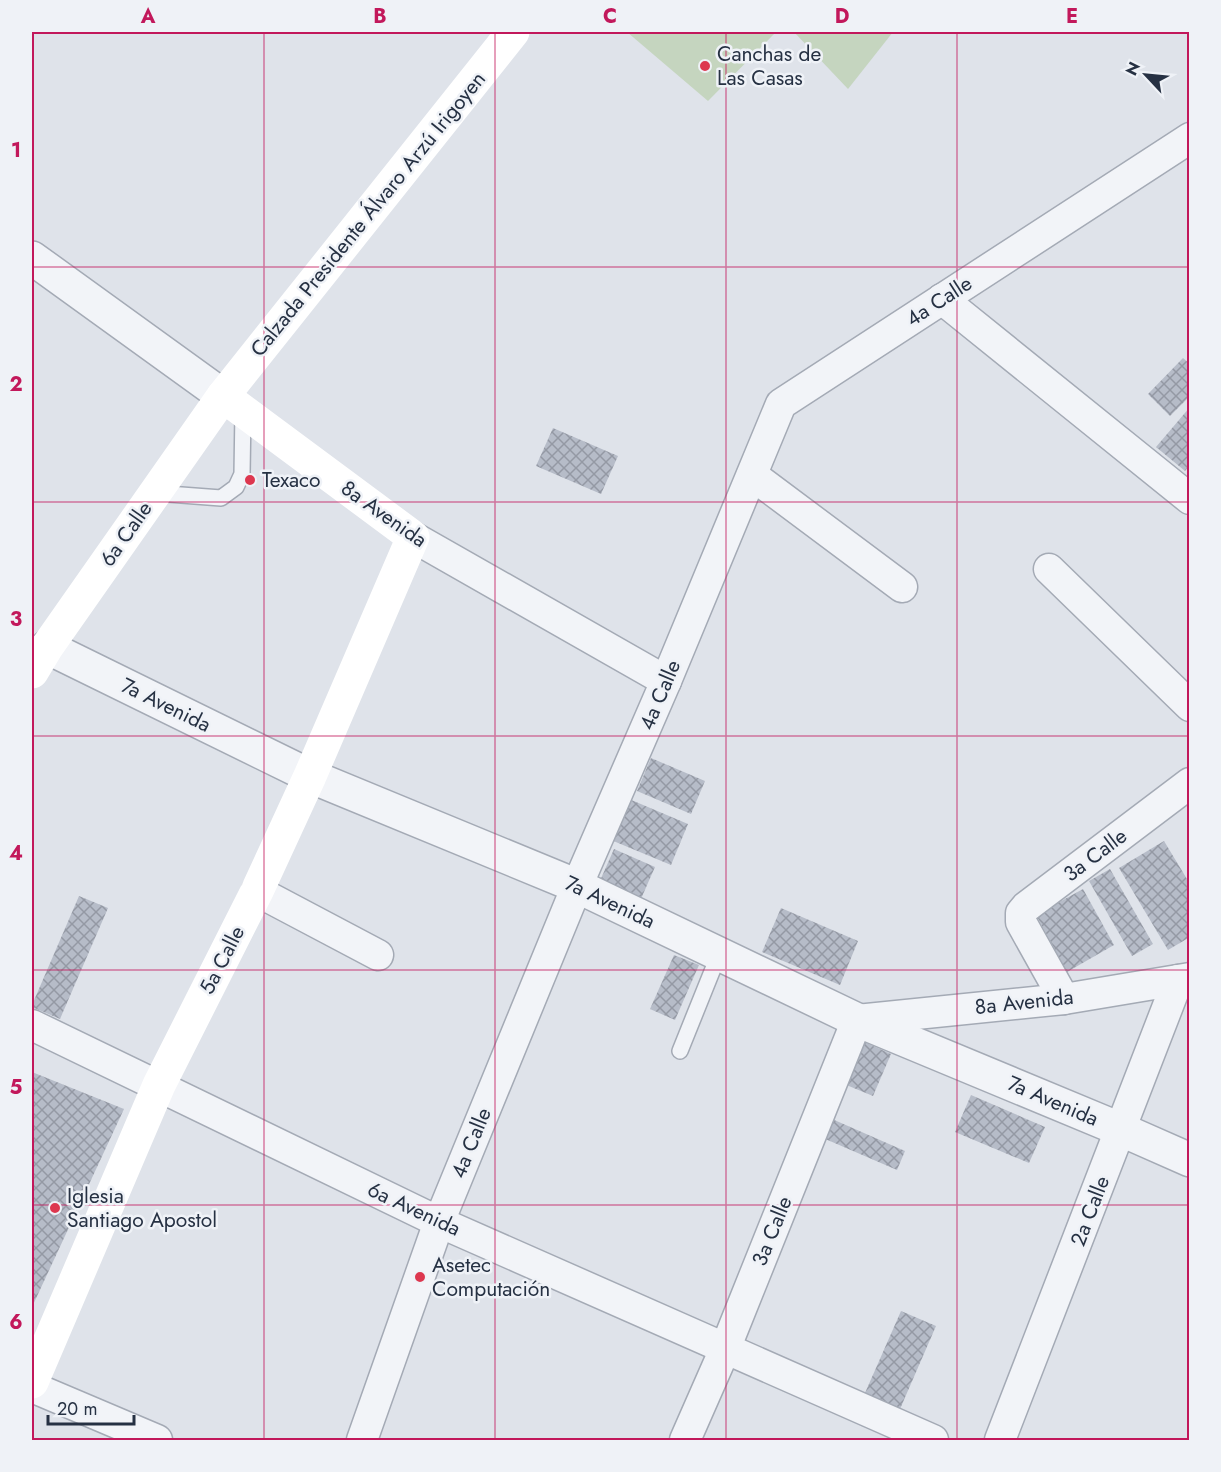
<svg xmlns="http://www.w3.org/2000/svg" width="1221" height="1472" viewBox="0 0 1221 1472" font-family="Jost,sans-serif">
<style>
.grass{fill:#c5d5bf}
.building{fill:url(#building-cross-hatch)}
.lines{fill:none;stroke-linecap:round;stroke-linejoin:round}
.service-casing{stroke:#a4aab5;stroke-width:18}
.minor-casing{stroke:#a4aab5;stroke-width:33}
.tertiary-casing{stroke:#a4aab5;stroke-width:36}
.service{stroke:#f2f4f8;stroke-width:15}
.minor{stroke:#f2f4f8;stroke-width:30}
.tertiary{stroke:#f2f4f8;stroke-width:33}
.secondary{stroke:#fff;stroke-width:33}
.grid{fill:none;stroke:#c2185b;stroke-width:1.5;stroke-opacity:0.55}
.poi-dot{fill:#dd374f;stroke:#eff2f7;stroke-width:2}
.labels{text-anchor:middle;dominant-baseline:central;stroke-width:5;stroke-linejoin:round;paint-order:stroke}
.poi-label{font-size:21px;fill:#263143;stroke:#eff2f7;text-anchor:start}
.street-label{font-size:21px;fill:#263143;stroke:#eff2f7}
.neatline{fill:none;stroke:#c2185b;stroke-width:2}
.grid-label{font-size:20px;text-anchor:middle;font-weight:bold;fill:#c2185b}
</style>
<defs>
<pattern id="building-cross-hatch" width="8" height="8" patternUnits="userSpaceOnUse" patternTransform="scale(1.5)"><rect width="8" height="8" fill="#b6bcc8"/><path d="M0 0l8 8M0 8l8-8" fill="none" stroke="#9499a4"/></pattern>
</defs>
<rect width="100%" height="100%" fill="#dfe3ea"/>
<g class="grass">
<path d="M627,32h149l-68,69z"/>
<path d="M794,32h99l-45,57z"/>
</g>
<g class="building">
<path d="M1183,358l7,6v32l-20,20 -22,-22z"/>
<path d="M1190,407v58l-5,6 -29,-24z"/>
<path d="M553,428l65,28 -17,38 -65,-28z"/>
<path d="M651,758l54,23 -14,33 -54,-23z"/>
<path d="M629,799l59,25 -17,41 -60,-25z"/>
<path d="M1164,841l26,43v53l-22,13 -49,-82z"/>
<path d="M614,849l41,18 -15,34 -41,-18z"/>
<path d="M1110,869l43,75 -21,12 -43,-75z"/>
<path d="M1083,889l31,56 -47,27 -31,-57z"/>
<path d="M79,896l29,12 -48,111 -28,-12v-2z"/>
<path d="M781,908l77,33 -18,44 -78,-33z"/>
<path d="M674,955l25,10 -24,55 -25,-11z"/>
<path d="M862,1041l29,13 -18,42 -29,-12z"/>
<path d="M32,1072l92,37 -92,198z"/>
<path d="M971,1095l74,32 -16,36 -74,-31z"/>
<path d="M832,1119l73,32 -8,19 -74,-32z"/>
<path d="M901,1311l35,15 -36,83 -35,-16z"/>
</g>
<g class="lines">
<g class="service-casing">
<g id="service">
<path d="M155,493l66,5 15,-11 6,-13 1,-63"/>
<path d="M680,1051l39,-97"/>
</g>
</g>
<g class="minor-casing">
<g id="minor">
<path d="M942,299l248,200"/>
<path d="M752,475l150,112"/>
<path d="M413,537l253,144"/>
<path d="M1049,569l141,137"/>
<path d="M257,891l121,64"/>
<path d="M1064,999l-43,-77v-9l5,-6 164,-124"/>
<path d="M32,1025l407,197 494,218"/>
<path d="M32,1387l125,53"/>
<path d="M362,1440l77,-218 138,-336 89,-205 115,-277 409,-266"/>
<path d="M685,1440l40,-91 132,-329 207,-21 126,-21"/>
<path d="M1000,1440l178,-460"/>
</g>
</g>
<g class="tertiary-casing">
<g id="tertiary">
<path d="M32,258l191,138"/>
<path d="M47,647l263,129 267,110 280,134 265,110 68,30"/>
</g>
</g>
<use href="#service" class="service"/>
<use href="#minor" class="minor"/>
<use href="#tertiary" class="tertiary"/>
<g class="secondary">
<path d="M32,672l15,-25 176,-251 290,-364"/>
<path d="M32,1382l127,-297 98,-194 53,-115 103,-239 -190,-141"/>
</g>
</g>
<path class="grid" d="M264,32v1408M495,32v1408M726,32v1408M957,32v1408M32,267h1158M32,502h1158M32,736h1158M32,970h1158M32,1205h1158"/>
<g class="poi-dot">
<circle cx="705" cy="66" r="6"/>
<circle cx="250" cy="480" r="6"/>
<circle cx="55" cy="1208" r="6"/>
<circle cx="420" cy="1277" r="6"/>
</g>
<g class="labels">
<g class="poi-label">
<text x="717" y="54">Canchas de<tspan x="717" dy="24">Las Casas</tspan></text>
<text x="262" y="480">Texaco</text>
<text x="67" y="1196">Iglesia<tspan x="67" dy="24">Santiago Apostol</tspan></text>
<text x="432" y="1265">Asetec<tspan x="432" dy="24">Computación</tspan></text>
</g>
<g class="street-label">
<text transform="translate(368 214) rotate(-51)">Calzada Presidente Álvaro Arzú Irigoyen</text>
<text transform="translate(939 301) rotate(-33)">4a Calle</text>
<text transform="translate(384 514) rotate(35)">8a Avenida</text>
<text transform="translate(126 534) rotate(-55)">6a Calle</text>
<text transform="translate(660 695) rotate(-67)">4a Calle</text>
<text transform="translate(166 705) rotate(26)">7a Avenida</text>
<text transform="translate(1095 855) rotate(-37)">3a Calle</text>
<text transform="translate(610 902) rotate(25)">7a Avenida</text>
<text transform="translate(222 960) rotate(-63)">5a Calle</text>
<text transform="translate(1024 1002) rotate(-6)">8a Avenida</text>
<text transform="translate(1053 1101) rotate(23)">7a Avenida</text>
<text transform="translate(471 1143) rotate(-68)">4a Calle</text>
<text transform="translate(414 1209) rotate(25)">6a Avenida</text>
<text transform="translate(1090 1211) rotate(-69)">2a Calle</text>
<text transform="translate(772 1231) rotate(-68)">3a Calle</text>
</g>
</g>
<rect width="1221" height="1472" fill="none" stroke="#eff2f7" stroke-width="66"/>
<g transform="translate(1146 75) rotate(296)" stroke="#eff2f7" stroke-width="4.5" paint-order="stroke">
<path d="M0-4.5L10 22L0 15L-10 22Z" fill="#263143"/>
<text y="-9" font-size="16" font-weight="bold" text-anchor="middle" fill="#263143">N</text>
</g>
<path d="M48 1415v9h86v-9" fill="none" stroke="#263143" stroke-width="3"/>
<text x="57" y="1415" font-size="18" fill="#263143" stroke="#eff2f7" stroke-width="4.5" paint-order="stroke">20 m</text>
<rect x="33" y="33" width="1155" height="1406" class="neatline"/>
<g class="grid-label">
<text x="148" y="23">A</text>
<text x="380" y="23">B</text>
<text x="610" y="23">C</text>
<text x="842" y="23">D</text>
<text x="1072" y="23">E</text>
<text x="16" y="157">1</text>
<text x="16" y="391">2</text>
<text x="16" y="626">3</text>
<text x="16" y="860">4</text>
<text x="16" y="1094">5</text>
<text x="16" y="1329">6</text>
</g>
</svg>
